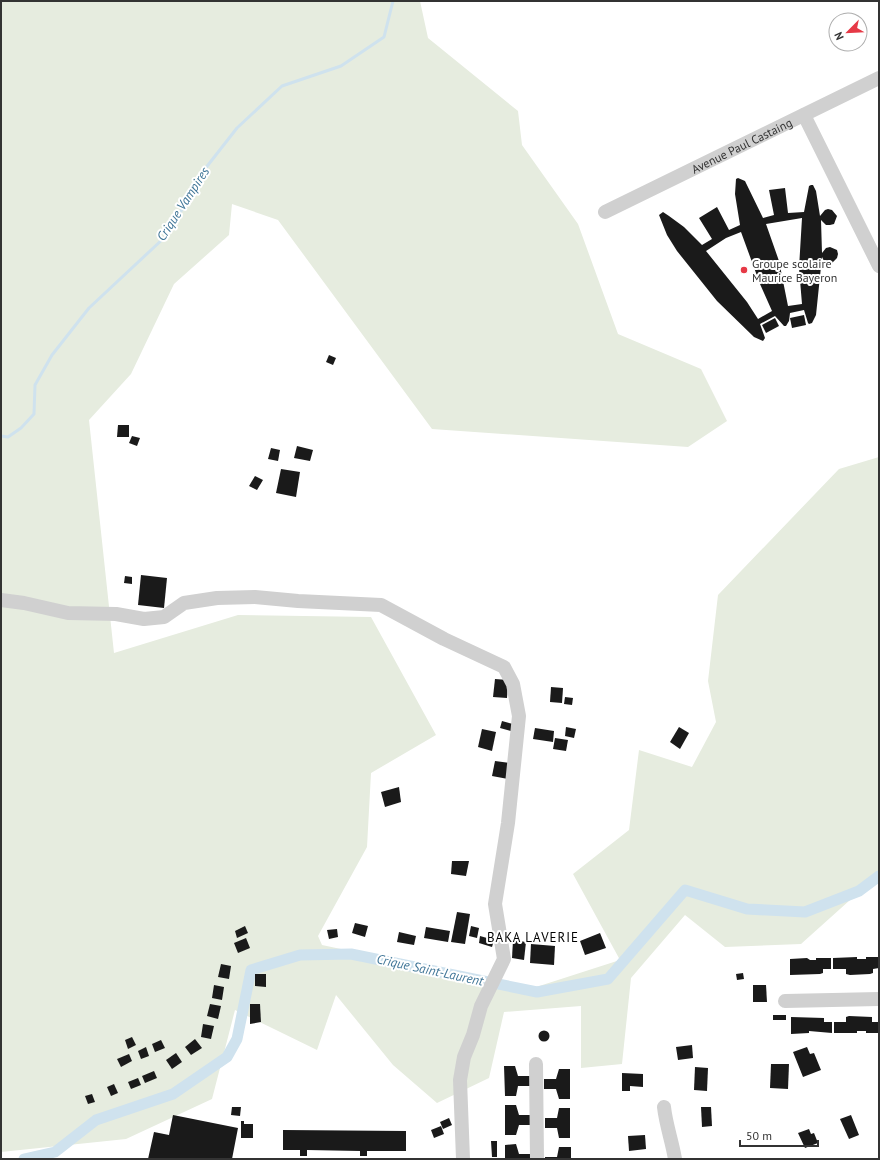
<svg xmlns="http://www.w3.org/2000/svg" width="880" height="1160" viewBox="0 0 880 1160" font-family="'PT Sans',sans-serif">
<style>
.green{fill:#e6ecdf}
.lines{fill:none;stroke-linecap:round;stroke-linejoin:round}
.stream{stroke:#cfe2ee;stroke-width:3}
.canal{stroke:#cfe2ee;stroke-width:11}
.building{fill:#1a1a1a;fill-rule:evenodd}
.minor{stroke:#d0d0d0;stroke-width:14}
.poi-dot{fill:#e63946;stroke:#fff;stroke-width:1.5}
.labels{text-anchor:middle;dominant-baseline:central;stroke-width:4;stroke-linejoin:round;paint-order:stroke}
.street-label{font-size:12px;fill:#333;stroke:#fff}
.poi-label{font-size:12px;fill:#333;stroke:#fff;text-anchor:start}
.water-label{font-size:13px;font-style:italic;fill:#3f7597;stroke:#fff}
.neighbourhood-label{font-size:13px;letter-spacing:1px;fill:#000;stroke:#fff}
</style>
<rect width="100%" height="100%" fill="#fff"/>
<path class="green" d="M1,1h419l8,37 90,73 4,34 56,79 40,110 83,35 26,52 -39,26 -256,-18 -154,-209 -46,-16 -3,31 -55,49 -43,90 -42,46 25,233 124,-38 133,2 65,118 -65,38 -4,74 -49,89 4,9 208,44 90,-29 -47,-86 56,-44 10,-80 53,17 24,-45 -8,-41 10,-86 121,-126 40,-12v417l-78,70 -76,3 -40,-32 -54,63 -9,86 -41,4v-62l-77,6 -15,66 -52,25 -44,-38 -57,-70 -19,55 -82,-40 -23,89 -86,40 -125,13z"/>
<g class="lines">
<path class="stream" d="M1,436l7,1 13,-9 13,-14 1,-29 17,-30 37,-47 76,-71 21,-34 15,-29 36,-46 45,-42 59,-20 43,-29 9,-36"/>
<path class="canal" d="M24,1159l31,-7 41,-32 77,-26 54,-37 10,-18 14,-69 49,-15 51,-1 186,38 71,-13 77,-89 62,19 58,3 54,-21 20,-15"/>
</g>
<g class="building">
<path d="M738,178l7,3 18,37 11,-3 -5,-25 16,-2 3,25 16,-1 5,-26 2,-1h2l3,6 4,25 5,-6 3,-1 4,1 5,6 -3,8 -4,1h-4l-5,-5 1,33 4,-5 4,-1 7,3 1,4 -1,4 -5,5 -8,-2 -2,-4 -6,58 -4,8 -3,1 -1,-1 -4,-13 -14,3 -1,8 -3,5h-2l-9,-10 -15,8 5,14 -2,3 -9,-4 -37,-36 -40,-50 -10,-16 -8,-20 4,-3 6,4 15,11 18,18 10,-6 -13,-21 18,-11 12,23 11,-5 -5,-31 1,-15zM802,218l-3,50 3,36 -14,2 -9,-45 -13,-37zM741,232l19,52 12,27 -14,8 -11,-17 -41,-51 20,-13z"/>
<path d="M804,315l2,10 -14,3 -2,-10z"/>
<path d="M775,318l4,8 -13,7 -4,-8z"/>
<path d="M329,355l7,3 -3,7 -7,-3z"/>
<path d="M118,425h11v12h-12z"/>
<path d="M132,436l8,2 -3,8 -8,-3z"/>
<path d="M297,446l16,4 -3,11 -16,-3z"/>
<path d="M271,448l9,2 -2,11 -10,-2z"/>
<path d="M281,469l19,3 -4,25 -20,-4z"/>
<path d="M255,476l8,4 -6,10 -8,-4z"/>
<path d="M141,575l26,3 -3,30 -26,-3z"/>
<path d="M125,576l7,1v7l-8,-1z"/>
<path d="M495,679l13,1 -1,18 -14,-1z"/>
<path d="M551,687l12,1 -1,15 -12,-1z"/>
<path d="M565,697l8,1 -1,7 -8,-1z"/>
<path d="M502,721l11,3 -2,7 -11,-3z"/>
<path d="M566,727l10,2 -2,9 -9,-2z"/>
<path d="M679,727l10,6 -9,16 -10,-7z"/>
<path d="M535,728l19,3 -1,11 -20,-3z"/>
<path d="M482,729l14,3 -4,19 -14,-4z"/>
<path d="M555,738l13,2 -2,11 -13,-2z"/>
<path d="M495,761l16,2 -3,16 -16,-3z"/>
<path d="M399,787l2,15 -16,5 -4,-15z"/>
<path d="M452,861h17l-3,15 -15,-2z"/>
<path d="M457,912l13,2 -5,30 -14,-2z"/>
<path d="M355,923l13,3 -3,11 -13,-4z"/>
<path d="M245,926l3,7 -11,5 -2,-7z"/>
<path d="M471,926l8,2 -2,10 -8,-2z"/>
<path d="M426,927l24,4 -2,11 -24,-4z"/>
<path d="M337,929l1,8 -9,2 -2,-9z"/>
<path d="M399,932l17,4 -2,9 -17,-3z"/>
<path d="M600,933l6,15 -21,7 -5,-14z"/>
<path d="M480,936l14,4 -2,7 -13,-4z"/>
<path d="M246,938l4,10 -12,5 -4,-10z"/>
<path d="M513,940l13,2 -2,18 -12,-2z"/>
<path d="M531,944l24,2 -1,19 -24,-2z"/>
<path d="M857,957v2h9v-2h13v11l-6,1v4l-3,1 -20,1 -4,-1v-5h-13v-11z"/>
<path d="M807,958l3,2h6v-2h15v11h-8v4l-3,1 -30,1v-16z"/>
<path d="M221,964l10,2 -2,13 -11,-2z"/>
<path d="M743,973l1,6 -7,1 -1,-6z"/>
<path d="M255,974h11v13l-11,-1z"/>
<path d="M214,985l10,2 -2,13 -10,-2z"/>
<path d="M753,985h13l1,17h-14z"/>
<path d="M210,1004l11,2 -3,13 -11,-3z"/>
<path d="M250,1004h10l1,18 -11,2z"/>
<rect x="773" y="1015" width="13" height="5"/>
<path d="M849,1016l23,1v5h7v11h-13v-2h-9v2h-23v-11h12v-5z"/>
<path d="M791,1017l33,1v4h8v11l-23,-2v2l-18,1z"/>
<path d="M203,1024l11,2 -3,13 -10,-2z"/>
<circle cx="544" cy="1036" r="5.5"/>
<path d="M132,1037l4,8 -8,4 -3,-9z"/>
<path d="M195,1039l7,9 -11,7 -6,-8z"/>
<path d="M161,1040l4,8 -10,4 -3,-8z"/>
<path d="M692,1045l1,13 -15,2 -2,-13z"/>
<path d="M146,1047l3,9 -8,3 -3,-8z"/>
<path d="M807,1047l3,7 4,-1 7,17 -18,7 -10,-25z"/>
<path d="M176,1053l6,9 -10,7 -6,-9z"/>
<path d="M129,1054l3,7 -11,6 -4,-8z"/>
<path d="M771,1064h18l-1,25 -18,-1z"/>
<path d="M504,1066h11l3,10h12v10h-12l-2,10h-11z"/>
<path d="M695,1067l13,1 -1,23 -13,-1z"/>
<path d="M559,1069h11v30h-11l-3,-10h-12v-10h12z"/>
<path d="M154,1071l3,7 -12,5 -3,-7z"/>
<path d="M622,1073l21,1v13l-13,-1v5h-8z"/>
<path d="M138,1078l3,7 -10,4 -3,-7z"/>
<path d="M114,1084l4,9 -7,3 -4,-9z"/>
<path d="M92,1094l3,8 -7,2 -3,-8z"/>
<path d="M505,1105h11l3,10h11v10h-11l-3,10h-11z"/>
<path d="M232,1107h9l-1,9 -9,-1z"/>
<path d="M701,1107h10l1,19 -10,1z"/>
<path d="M559,1108h11v30h-11l-2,-10h-12v-10h12z"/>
<path d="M173,1115l65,13 -6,31h-84l6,-27 15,3z"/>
<path d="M851,1115l8,20 -10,4 -9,-20z"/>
<path d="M449,1118l3,7 -9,4 -3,-7z"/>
<path d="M241,1121h3v3h9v14h-12z"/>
<path d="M441,1126l3,8 -10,4 -3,-8z"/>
<path d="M809,1129l2,5 3,-1 4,10 -13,5 -7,-15z"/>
<path d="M283,1130l123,1v20h-39v5h-7v-5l-53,-1v6h-7v-6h-17z"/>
<path d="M645,1135l1,14 -17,2 -1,-15z"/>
<path d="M491,1141h6v16h-5z"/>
<path d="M516,1144l3,10h12v5h-26v-14z"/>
<path d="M559,1147h12v12h-26v-2h12z"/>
</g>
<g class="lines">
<g class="minor">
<path d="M804,115l75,151"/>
<path id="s1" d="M605,212l274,-134"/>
<path d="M1,600l23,3 44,10 48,1 28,5 20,-2 20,-14 33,-5 38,-1 43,4 83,4 63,34 60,28 9,17 6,32 -11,107 -13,81 9,55 -23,47 -8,29 -9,22 -4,23 3,79"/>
<path d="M785,1001l94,-2"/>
<path d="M536,1064l1,95"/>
<path d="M664,1107c2,18 8,34 11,52"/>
</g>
</g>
<circle class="poi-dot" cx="744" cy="270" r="4"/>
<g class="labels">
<g class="street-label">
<text stroke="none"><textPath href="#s1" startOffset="152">Avenue Paul Castaing</textPath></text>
</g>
<g class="poi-label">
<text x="752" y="263">Groupe scolaire<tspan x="752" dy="14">Maurice Bayeron</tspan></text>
</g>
<g class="water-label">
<text transform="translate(183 204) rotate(-57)">Crique Vampires</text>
<text transform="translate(430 970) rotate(12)">Crique Saint-Laurent</text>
</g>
<g class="neighbourhood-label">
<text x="533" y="937">BAKA LAVERIE</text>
</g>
</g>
<rect width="880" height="1160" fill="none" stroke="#333333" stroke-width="4"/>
<g transform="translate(848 32) rotate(246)"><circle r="19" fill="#ffffff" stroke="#adadad"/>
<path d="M0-3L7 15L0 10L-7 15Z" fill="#e63946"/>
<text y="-6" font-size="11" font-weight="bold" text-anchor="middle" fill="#333333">N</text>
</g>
<path d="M740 1140v6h78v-6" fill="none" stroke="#333333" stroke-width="2"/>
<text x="746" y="1140" font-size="12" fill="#333333" stroke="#ffffff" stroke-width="3" paint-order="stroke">50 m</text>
</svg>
